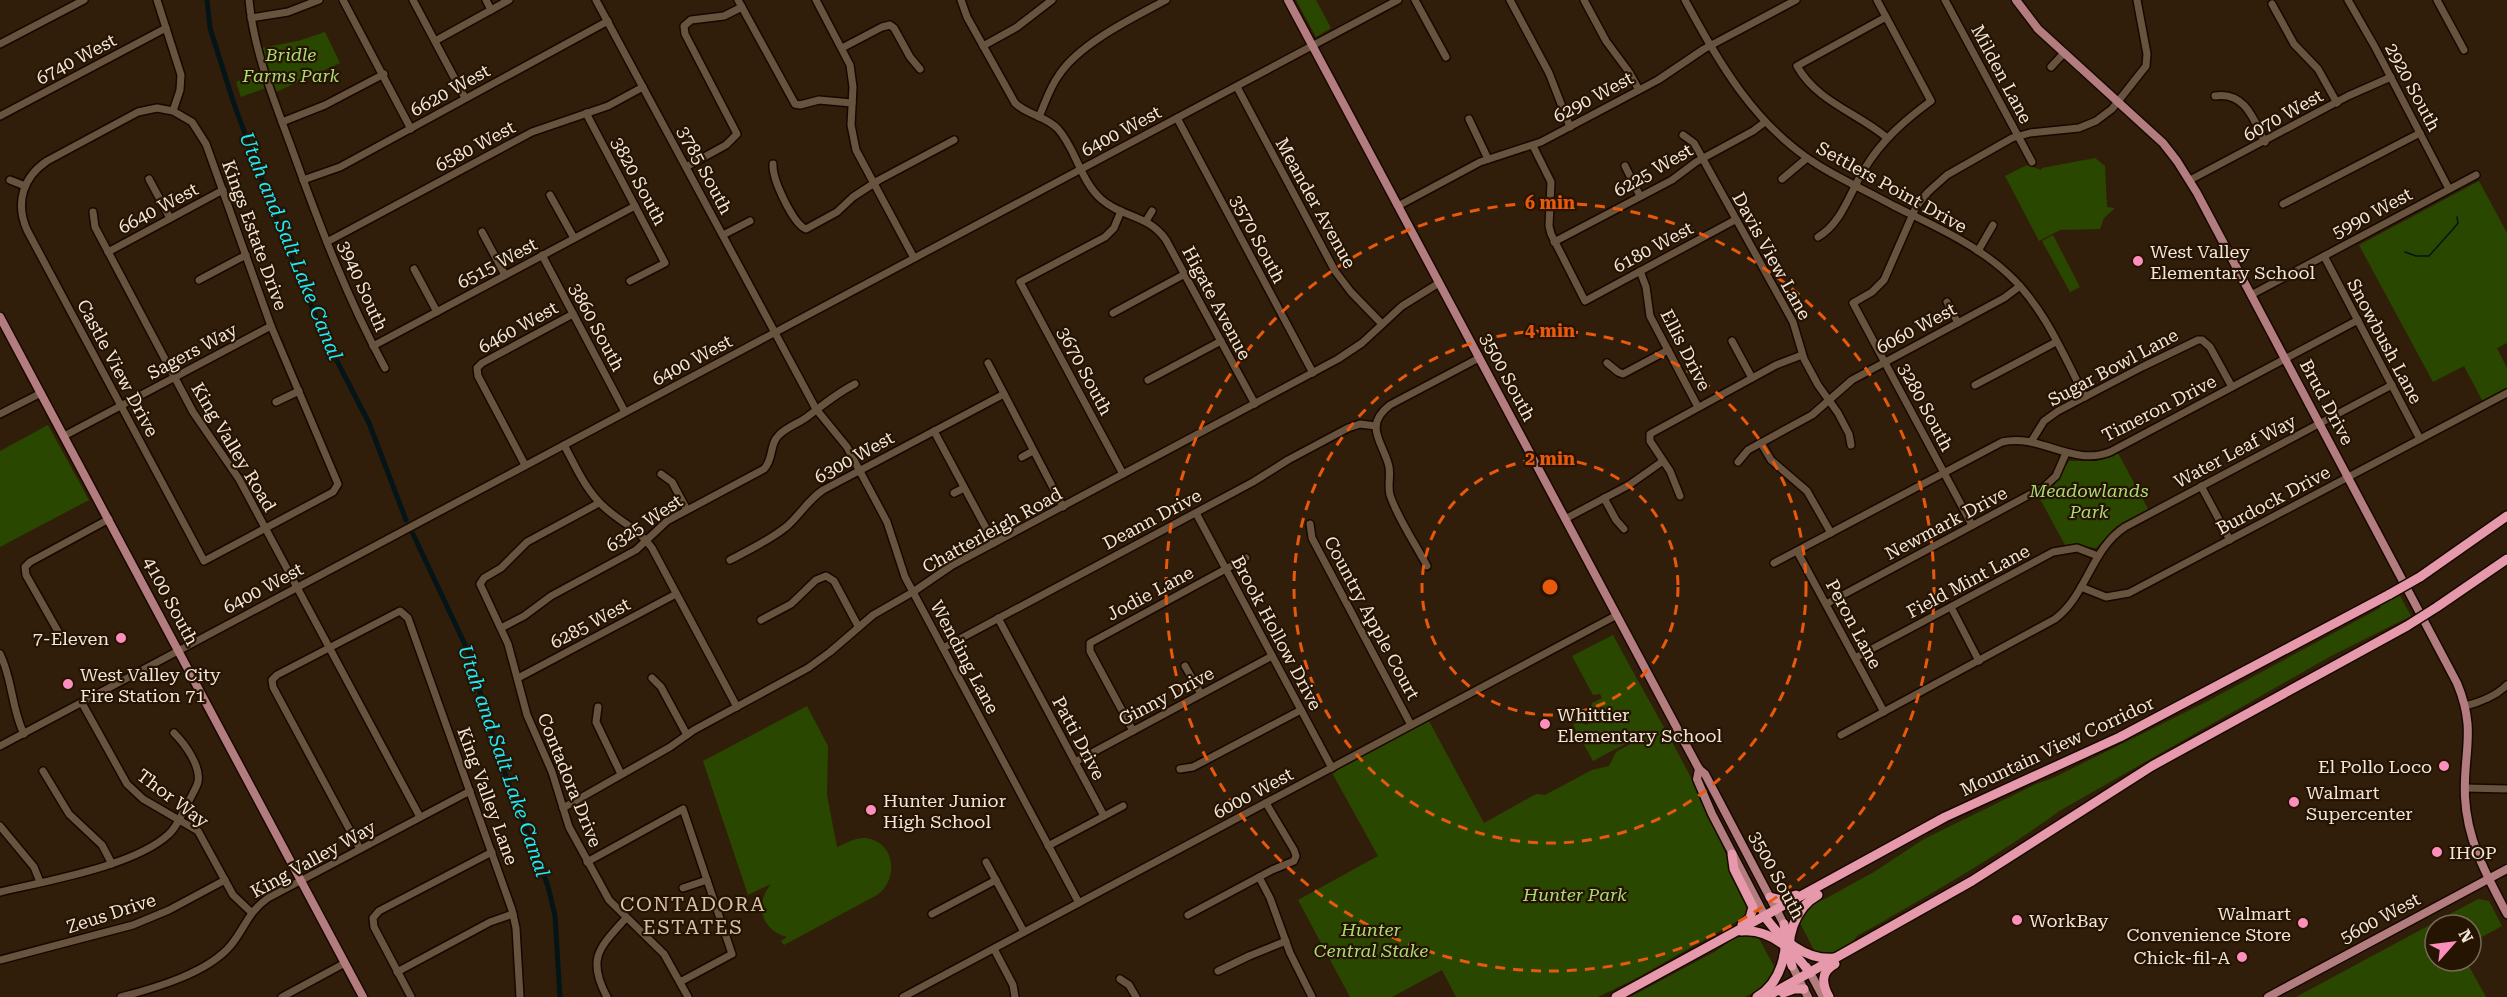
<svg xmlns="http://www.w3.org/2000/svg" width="2507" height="997" viewBox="0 0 2507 997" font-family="'Roboto Serif',serif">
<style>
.green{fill:#2a4700}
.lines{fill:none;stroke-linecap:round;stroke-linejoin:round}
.stream{stroke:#051517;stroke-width:1.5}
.canal{stroke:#051517;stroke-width:5}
.minor-casing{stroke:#180700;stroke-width:10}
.major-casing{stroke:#180700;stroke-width:11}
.highway-casing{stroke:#180700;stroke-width:12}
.minor{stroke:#68533e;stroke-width:7}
.major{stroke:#b37d7f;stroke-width:8}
.highway{stroke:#e599ab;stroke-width:9}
.highway-bridge-casing{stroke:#180700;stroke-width:12;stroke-linecap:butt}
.highway-bridge{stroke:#e599ab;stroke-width:9}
.ring{fill:none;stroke:#e8590c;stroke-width:3;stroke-dasharray:10 8}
.poi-dot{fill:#fe8ebb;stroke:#261402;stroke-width:2}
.labels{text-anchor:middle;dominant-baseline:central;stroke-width:4.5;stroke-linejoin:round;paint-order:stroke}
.park-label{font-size:18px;font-style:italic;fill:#a9dc76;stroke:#261402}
.street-label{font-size:18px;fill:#f2e5d9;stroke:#261402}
.poi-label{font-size:18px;fill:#f2e5d9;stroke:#261402;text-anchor:start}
.water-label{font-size:20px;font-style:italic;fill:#1deafa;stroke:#261402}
.neighbourhood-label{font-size:20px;letter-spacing:1.5px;fill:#d9c0a8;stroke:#261402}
.centre{fill:#e8590c;stroke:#261402;stroke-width:3}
.ring-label{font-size:18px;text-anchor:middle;font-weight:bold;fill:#e8590c;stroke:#261402;stroke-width:4.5;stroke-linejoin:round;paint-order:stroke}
</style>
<rect width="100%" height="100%" fill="#301e0a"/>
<g class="green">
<path d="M1296,0h20l15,28 -15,9z"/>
<path d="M325,32l15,31 -64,29 -15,-44 37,-7z"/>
<path d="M261,73l5,15 -25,9 -5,-15z"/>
<path d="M2095,158l10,8 2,41 8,1 -11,10 -4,11 -40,1 -21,11 -34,-65 22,-11 14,5 1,-2z"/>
<path d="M2479,181l28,52v110l-10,5 10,20v21l-24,13 -19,-36 -31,16 -74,-137z"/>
<path d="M2053,235l27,52 -10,5 -28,-51z"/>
<path d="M48,425l41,75 -89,47v-96z"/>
<path d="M2118,453l30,56 -32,18 -20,21 -31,-3 -26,-48 16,-13 14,-23h27z"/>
<path d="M2399,594l12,22 -80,40 -270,154c-65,47 -135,87 -204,126 -8,14 -27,20 -42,16l-16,-31 8,-14 12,-9 4,2 51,-28 50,-33 112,-55 17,-6 155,-77 172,-93 2,-5z"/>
<path d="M1613,635c40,75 85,146 115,225 6,17 19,31 22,50l-5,7 -110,62 -37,18h-142l-14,-27 -50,27h-42l-52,-97 80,-44 -47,-85 98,-50 55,102 52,-29 9,1 47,-25 17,-4 7,-14 36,-20 -3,-1 -56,30 -20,-36 6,-4 7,4 11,-6 -6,-12 1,-4 10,-5 -2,-4 -7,1 -21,-39z"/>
<path d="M807,706l21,40 -1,49 10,52c8,-3 17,-9 27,-9 31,2 36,41 13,57l-93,50 -3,-4 6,-4c-26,-7 -33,-33 -16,-53l-23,11 -45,-134z"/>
<path d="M2478,899l11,2 13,25 -31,17v-18h-36v36h31l20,36h-190z"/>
<path d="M1747,934l10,1 18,33 1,3 -13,17 -18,9h-115l86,-46 17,-12z"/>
</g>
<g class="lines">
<path class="stream" d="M2405,252l11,4h13l25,-28 4,-5 -1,-6"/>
<g class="canal">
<path d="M207,0l3,28 24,76 51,137 37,91 47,91 37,97"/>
<path d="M413,534l55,117 34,115 46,120 7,30 5,81"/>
</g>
<g class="minor-casing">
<g id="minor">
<path d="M157,0l24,75 -1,15 -7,21 19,11 14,22 65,182 67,158 -5,8 -129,69 -177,-331c-12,-27 -4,-53 20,-69l91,-49 19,-4 16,3"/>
<path d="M249,0c5,52 25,100 43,149 27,75 55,149 93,219"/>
<path d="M343,0l68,129"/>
<path d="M413,0l52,98"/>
<path d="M486,0l5,10"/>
<path d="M596,0l220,409 31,38 40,75 18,55 174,326"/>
<path d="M738,0l57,104 5,1 19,-5 33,3"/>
<path d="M816,0l34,65 3,22 -2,38 5,25 58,108"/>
<path d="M961,0l6,17 48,86c12,12 31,13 43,26 18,20 22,51 43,70 21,19 47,15 65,41l89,164"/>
<path d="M1415,0l31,57"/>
<path d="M1510,0l39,73 21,54"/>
<path d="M1584,0l22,41 23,31 10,18"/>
<path d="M1685,0c35,64 69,125 133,165 24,15 51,27 76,41 38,19 82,38 114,68 36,33 55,80 77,123"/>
<path d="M1945,0l87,162"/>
<path d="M2348,0l27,47 74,142"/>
<path d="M2437,0l27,50"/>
<path d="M2272,4l22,40 24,25 19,34"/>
<path d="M1886,17l-89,49c20,36 61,47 90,72"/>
<path d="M251,18l37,-6 31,-12"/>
<path d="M435,41l74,-41"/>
<path d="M0,44l84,-44"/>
<path d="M983,46l34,-19 35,-27"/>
<path d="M842,48l40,-21 8,-2 4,3 16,29 10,12"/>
<path d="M2051,67l13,-14"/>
<path d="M1237,87l98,184 16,21 31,32"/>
<path d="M2215,96c30,-5 39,24 50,46"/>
<path d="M586,113l79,150 -35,18"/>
<path d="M0,116l166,-88"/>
<path d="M1039,117c6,-14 11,-30 20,-42 21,-32 74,-57 107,-75"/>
<path d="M1177,118l136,255"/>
<path d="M1469,119l19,40"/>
<path d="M282,122l43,-17 59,-31"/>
<path d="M1683,135l11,8 99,179 11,37 14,26 20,28 11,21 2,11"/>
<path d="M1533,146l18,36 -2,44 2,8 34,67 150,-81"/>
<path d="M773,164c-1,15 20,60 33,65l31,-17 16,-15 26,-17 75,-40"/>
<path d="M1625,166l15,30"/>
<path d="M686,167l40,-22 11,-11 -52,-100 -1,-8 7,-6 33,-4 18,-9"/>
<path d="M149,179l21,39"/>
<path d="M1782,179l25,-21"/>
<path d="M10,180l15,6"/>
<path d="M303,180l37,-13 268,-146"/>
<path d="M2190,180l158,-84 43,-19"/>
<path d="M550,195l24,43"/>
<path d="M2283,204l137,-71"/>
<path d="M1398,206l82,-44 61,-20 117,-62 46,-31 92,-49"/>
<path d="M1121,211l-7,17 -9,9 -85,45 103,192"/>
<path d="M93,212l2,15 98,185 46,67 181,338"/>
<path d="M1146,221l6,-10"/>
<path d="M482,232l23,43"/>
<path d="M723,235l27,-14"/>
<path d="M1818,237c25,-15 32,-46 47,-69 17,-28 40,-48 66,-67l-54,-101"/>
<path d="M327,242l205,-110 76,-26 35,-19"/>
<path d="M1554,242l118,-62 24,-18 57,-31 12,-9"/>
<path d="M1978,251l15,-26"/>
<path d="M108,252l115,-62"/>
<path d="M542,255l83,157"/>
<path d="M2324,256l96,183"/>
<path d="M414,269l23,43"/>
<path d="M1640,271l6,16 4,29 48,91"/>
<path d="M199,280l47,-25"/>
<path d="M2251,295l225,-120"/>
<path d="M1947,302l11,21"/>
<path d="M1113,313l72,-39"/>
<path d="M1732,341l20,37"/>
<path d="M373,346l262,-140"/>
<path d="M988,363l75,144"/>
<path d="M1607,363l11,9 5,2 45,-24"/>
<path d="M1148,380l73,-39"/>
<path d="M1975,385l81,-43"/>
<path d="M276,402l23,-11"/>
<path d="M0,414l41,-21"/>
<path d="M934,431l60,112"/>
<path d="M64,436l207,-110"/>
<path d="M2031,442l13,-21 14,-10 84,-44 56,-27h4l8,7 22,40"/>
<path d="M1761,443l10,17 36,31 24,42"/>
<path d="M564,445c11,20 21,44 38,60 17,17 35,22 50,43l85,159"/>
<path d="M1022,457l11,-6"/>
<path d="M1738,462l10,-12 64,-35 40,-35 152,-82 16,-12"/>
<path d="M525,465l-47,-89 -1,-8 5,-5 91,-49"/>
<path d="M661,474l11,8 15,28"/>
<path d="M2201,486l29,54"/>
<path d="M954,493l10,-5"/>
<path d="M1680,496l-10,-25 -20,-30v-7l126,-69 26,-10"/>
<path d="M1604,498l12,22 8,9"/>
<path d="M599,503l-72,39 -26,26 -17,10 -4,6 28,60 19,71 25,57 17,55 40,73 55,54 24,43"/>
<path d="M1196,513l136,255"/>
<path d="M1565,519l64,-34 34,-24"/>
<path d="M1310,524l2,14 99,187"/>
<path d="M1972,525l-119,-222 19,-11 12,-12 32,-73 12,-15 19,-17 65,-37 18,-5 49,-5 17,-7 16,-12 34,-43 1,-12 -10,-54"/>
<path d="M1797,551l87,161"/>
<path d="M730,560c19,-10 40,-20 56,-33 14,-12 22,-27 37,-37l181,-96"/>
<path d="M1774,563l228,-121c38,-9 70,25 108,10l248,-132"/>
<path d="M1427,566c-12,-23 -29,-47 -37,-71 -3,-11 2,-22 -2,-32 -7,-23 -24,-38 2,-58l89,-47"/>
<path d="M2081,587l25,10 23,-4 378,-200"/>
<path d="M1826,604l218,-117 12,-11 10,-23"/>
<path d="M1951,607l28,54"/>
<path d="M998,618l106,198"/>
<path d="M761,620l30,-16 25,-24 10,-4 8,5 24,45"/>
<path d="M501,628l23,-12 27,-20 85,-46 31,-29 97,-52c10,-10 5,-25 15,-34 8,-8 20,-12 28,-18 16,-12 30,-24 48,-33"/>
<path d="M64,642l-38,-67 -1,-8 5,-5 79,-43"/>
<path d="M943,648l310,-166 35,-22 60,-32 12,-4 16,2"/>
<path d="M0,654c13,26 11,54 24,80"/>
<path d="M1855,658l198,-106 24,-4 21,8"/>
<path d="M1185,666l16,28"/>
<path d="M518,678l158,-84"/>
<path d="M652,678l9,9 26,48"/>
<path d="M82,703l45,81 16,15 55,32 35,64 18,17"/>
<path d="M2465,706c16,-4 31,-10 42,-21"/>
<path d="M598,707l-2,15 25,52"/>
<path d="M1133,731l-43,-80v-8l156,-85"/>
<path d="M1841,735l214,-116c32,-24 36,-70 70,-92l267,-142"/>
<path d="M0,746l1398,-746"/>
<path d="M1075,762l197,-106"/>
<path d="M1180,769l13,-2 108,-57"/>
<path d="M43,771l26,43 33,31 10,19"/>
<path d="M2465,788l42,1"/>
<path d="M563,808l107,-61 24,-17 114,-62 22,-16 43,-37 40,-23 38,-26 387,-207 24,-16 40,-37 37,-23"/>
<path d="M0,826l34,41 6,15"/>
<path d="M1048,846l75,-40"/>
<path d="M360,849l-87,-162 -1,-7 5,-5 123,-64 8,7 104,292 4,18 4,69"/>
<path d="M587,862l96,-53 49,145 -52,28"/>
<path d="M986,862l38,70"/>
<path d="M1259,877l11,21 20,55 22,44"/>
<path d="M683,888l24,-8"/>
<path d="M0,892c46,-11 135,-26 169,-58 8,-7 13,-21 19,-31 3,-7 8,-14 10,-21 3,-16 -13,-38 -24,-49"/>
<path d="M932,914l64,-34"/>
<path d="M1188,915l84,-45 22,-9 2,-5 -2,-6 -28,-47"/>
<path d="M994,949l19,36 2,12"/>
<path d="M0,960l133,-35 36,-15 56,-30"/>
<path d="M1218,971l31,-15 37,-15"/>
<path d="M397,972l93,-50 23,-8"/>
<path d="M1120,979l9,6 7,12"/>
<path d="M121,997c34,-9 87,-24 110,-52 14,-17 17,-33 37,-47l202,-107"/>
<path d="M282,997l63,-34"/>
<path d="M411,997l-37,-70 -1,-9 6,-7 113,-59"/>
<path d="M607,997c-21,-39 -7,-50 19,-79"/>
<path d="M903,997l714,-382"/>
</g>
</g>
<g class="major-casing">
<g id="major">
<path d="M1288,0l390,730 21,39 6,5 82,156"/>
<path d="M2016,0l22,29 125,114 14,18 20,32 260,490c20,48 6,68 8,114 2,44 22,79 42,117"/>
<path d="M0,317l363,680"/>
<path d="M1699,769l-2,10 15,35 55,106"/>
<path d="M1789,960l19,37"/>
<path d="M1807,967l16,30"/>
<path d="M2268,997l239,-128"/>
</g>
</g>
<g class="highway-casing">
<g id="highway">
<path d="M2420,577l87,-61"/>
<path d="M2437,607l70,-48"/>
<path d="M1732,854l2,15 19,38 -3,11 -8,7"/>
<path d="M1770,897l11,3 15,-5"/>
<path d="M1765,917c16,22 41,44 69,41"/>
<path d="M1741,931c29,-3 53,20 69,42"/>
<path d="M1792,966c-8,-25 2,-58 26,-71"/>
<path d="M1783,993l11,-4h10"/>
<path d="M1616,997l329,-180 175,-80 270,-143"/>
<path d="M1757,997c24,-14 32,-46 27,-73"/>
<path d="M1766,997l206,-116 180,-115 255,-140"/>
<path d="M1829,997c-7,-13 -9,-25 6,-33"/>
</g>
</g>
<use href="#minor" class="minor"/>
<use href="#major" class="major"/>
<use href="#highway" class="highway"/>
<g class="highway-bridge-casing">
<g id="highway-bridge">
<path d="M2390,594l30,-17"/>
<path d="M2407,626l30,-19"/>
</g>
</g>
<use href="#highway-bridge" class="highway-bridge"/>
</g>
<g class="ring">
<circle cx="1550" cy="587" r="128"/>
<circle cx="1550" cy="587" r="256"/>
<circle cx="1550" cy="587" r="384"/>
</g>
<g class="poi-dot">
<circle cx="2138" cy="261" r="6"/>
<circle cx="121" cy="638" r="6"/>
<circle cx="68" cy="684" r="6"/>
<circle cx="1545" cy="724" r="6"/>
<circle cx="2444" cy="766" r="6"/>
<circle cx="2294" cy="802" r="6"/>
<circle cx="871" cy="810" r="6"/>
<circle cx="2437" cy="852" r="6"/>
<circle cx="2017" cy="920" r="6"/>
<circle cx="2303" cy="923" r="6"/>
<circle cx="2242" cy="957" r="6"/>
</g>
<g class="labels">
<g class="park-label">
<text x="291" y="54">Bridle<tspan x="291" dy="21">Farms Park</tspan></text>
<text x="2089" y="490">Meadowlands<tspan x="2089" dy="21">Park</tspan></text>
<text x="1575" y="894">Hunter Park</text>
<text x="1371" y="929">Hunter<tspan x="1371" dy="21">Central Stake</tspan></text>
</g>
<g class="street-label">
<text transform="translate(76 59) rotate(-28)">6740 West</text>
<text transform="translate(2002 74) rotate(62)">Milden Lane</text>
<text transform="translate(2413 87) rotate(62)">2920 South</text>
<text transform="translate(450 90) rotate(-29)">6620 West</text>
<text transform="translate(1593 97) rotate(-28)">6290 West</text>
<text transform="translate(2283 115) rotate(-29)">6070 West</text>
<text transform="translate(1121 131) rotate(-28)">6400 West</text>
<text transform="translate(475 146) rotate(-28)">6580 West</text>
<text transform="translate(705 170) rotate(62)">3785 South</text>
<text transform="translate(1653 170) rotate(-30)">6225 West</text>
<text transform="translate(639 181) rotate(62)">3820 South</text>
<text transform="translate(1892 187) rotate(29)">Settlers Point Drive</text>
<text transform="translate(1316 203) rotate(61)">Meander Avenue</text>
<text transform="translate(158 208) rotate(-28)">6640 West</text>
<text transform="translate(2372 213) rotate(-28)">5990 West</text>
<text transform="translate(255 235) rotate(70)">Kings Estate Drive</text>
<text transform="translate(1258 239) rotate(62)">3570 South</text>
<text transform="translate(1653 247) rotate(-28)">6180 West</text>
<text transform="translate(1772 256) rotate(61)">Davis View Lane</text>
<text transform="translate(497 263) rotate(-28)">6515 West</text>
<text transform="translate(363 286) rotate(66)">3940 South</text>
<text transform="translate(1217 303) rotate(62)">Higate Avenue</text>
<text transform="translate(518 327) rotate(-29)">6460 West</text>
<text transform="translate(597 327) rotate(62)">3860 South</text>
<text transform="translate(1916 328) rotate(-28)">6060 West</text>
<text transform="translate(2385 341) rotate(62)">Snowbush Lane</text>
<text transform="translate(1686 350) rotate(63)">Ellis Drive</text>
<text transform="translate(192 351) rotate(-28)">Sagers Way</text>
<text transform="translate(692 360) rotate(-28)">6400 West</text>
<text transform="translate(2113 367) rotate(-28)">Sugar Bowl Lane</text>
<text transform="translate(118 368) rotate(62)">Castle View Drive</text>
<text transform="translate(1085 371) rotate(62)">3670 South</text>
<text transform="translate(1508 377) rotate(62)">3500 South</text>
<text transform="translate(2327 402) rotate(62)">Brud Drive</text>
<text transform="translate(1926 407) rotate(62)">3280 South</text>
<text transform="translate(2159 408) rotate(-27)">Timeron Drive</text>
<text transform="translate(234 447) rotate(59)">King Valley Road</text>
<text transform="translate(2235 451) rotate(-28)">Water Leaf Way</text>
<text transform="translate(854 457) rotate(-29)">6300 West</text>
<text transform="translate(2273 500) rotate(-28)">Burdock Drive</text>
<text transform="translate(1152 519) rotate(-28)">Deann Drive</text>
<text transform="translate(644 523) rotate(-34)">6325 West</text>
<text transform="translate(1946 523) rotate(-28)">Newmark Drive</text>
<text transform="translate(992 530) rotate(-29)">Chatterleigh Road</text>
<text transform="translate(1968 581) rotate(-28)">Field Mint Lane</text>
<text transform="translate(263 588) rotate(-28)">6400 West</text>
<text transform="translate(1150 593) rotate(-28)">Jodie Lane</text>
<text transform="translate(171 601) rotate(62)">4100 South</text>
<text transform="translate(1372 618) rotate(62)">Country Apple Court</text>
<text transform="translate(590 623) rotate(-28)">6285 West</text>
<text transform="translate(1854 624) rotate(62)">Peron Lane</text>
<text transform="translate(1277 633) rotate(62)">Brook Hollow Drive</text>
<text transform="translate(965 657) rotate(62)">Wending Lane</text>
<text transform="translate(1166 696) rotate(-28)">Ginny Drive</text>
<text transform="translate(1079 738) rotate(62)">Patti Drive</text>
<text transform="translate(2057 746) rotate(-25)">Mountain View Corridor</text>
<text transform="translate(570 780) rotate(68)">Contadora Drive</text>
<text transform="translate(1253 793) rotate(-28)">6000 West</text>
<text transform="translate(488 796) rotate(70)">King Valley Lane</text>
<text transform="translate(173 798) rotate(37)">Thor Way</text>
<text transform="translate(313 859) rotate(-29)">King Valley Way</text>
<text transform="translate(1777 875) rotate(62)">3500 South</text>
<text transform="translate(111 913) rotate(-18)">Zeus Drive</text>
<text transform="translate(2380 918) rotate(-28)">5600 West</text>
</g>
<g class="poi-label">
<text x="2150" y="251">West Valley<tspan x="2150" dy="21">Elementary School</tspan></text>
<text x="109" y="638" text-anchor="end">7-Eleven</text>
<text x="80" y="674">West Valley City<tspan x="80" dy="21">Fire Station 71</tspan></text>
<text x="1557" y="714">Whittier<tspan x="1557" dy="21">Elementary School</tspan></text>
<text x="2432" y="766" text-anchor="end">El Pollo Loco</text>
<text x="2306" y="792">Walmart<tspan x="2306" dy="21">Supercenter</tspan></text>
<text x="883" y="800">Hunter Junior<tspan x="883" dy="21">High School</tspan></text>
<text x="2449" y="852">IHOP</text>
<text x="2291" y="913" text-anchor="end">Walmart<tspan x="2291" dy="21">Convenience Store</tspan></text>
<text x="2029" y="920">WorkBay</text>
<text x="2230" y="957" text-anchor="end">Chick-fil-A</text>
</g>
<g class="water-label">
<text transform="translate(291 246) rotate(68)">Utah and Salt Lake Canal</text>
<text transform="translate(504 761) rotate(71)">Utah and Salt Lake Canal</text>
</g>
<g class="neighbourhood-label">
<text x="693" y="904">CONTADORA<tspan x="693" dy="23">ESTATES</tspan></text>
</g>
</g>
<circle cx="1550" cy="587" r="9" class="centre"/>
<g class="ring-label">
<text x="1550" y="209">6 min</text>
<text x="1550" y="337">4 min</text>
<text x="1550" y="465">2 min</text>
</g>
<g transform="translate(2453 943) rotate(62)"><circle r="28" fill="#261402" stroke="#786858" stroke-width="1.5"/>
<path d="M0-4.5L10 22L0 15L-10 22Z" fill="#fe8ebb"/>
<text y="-9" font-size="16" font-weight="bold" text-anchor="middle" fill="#f2e5d9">N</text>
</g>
</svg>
